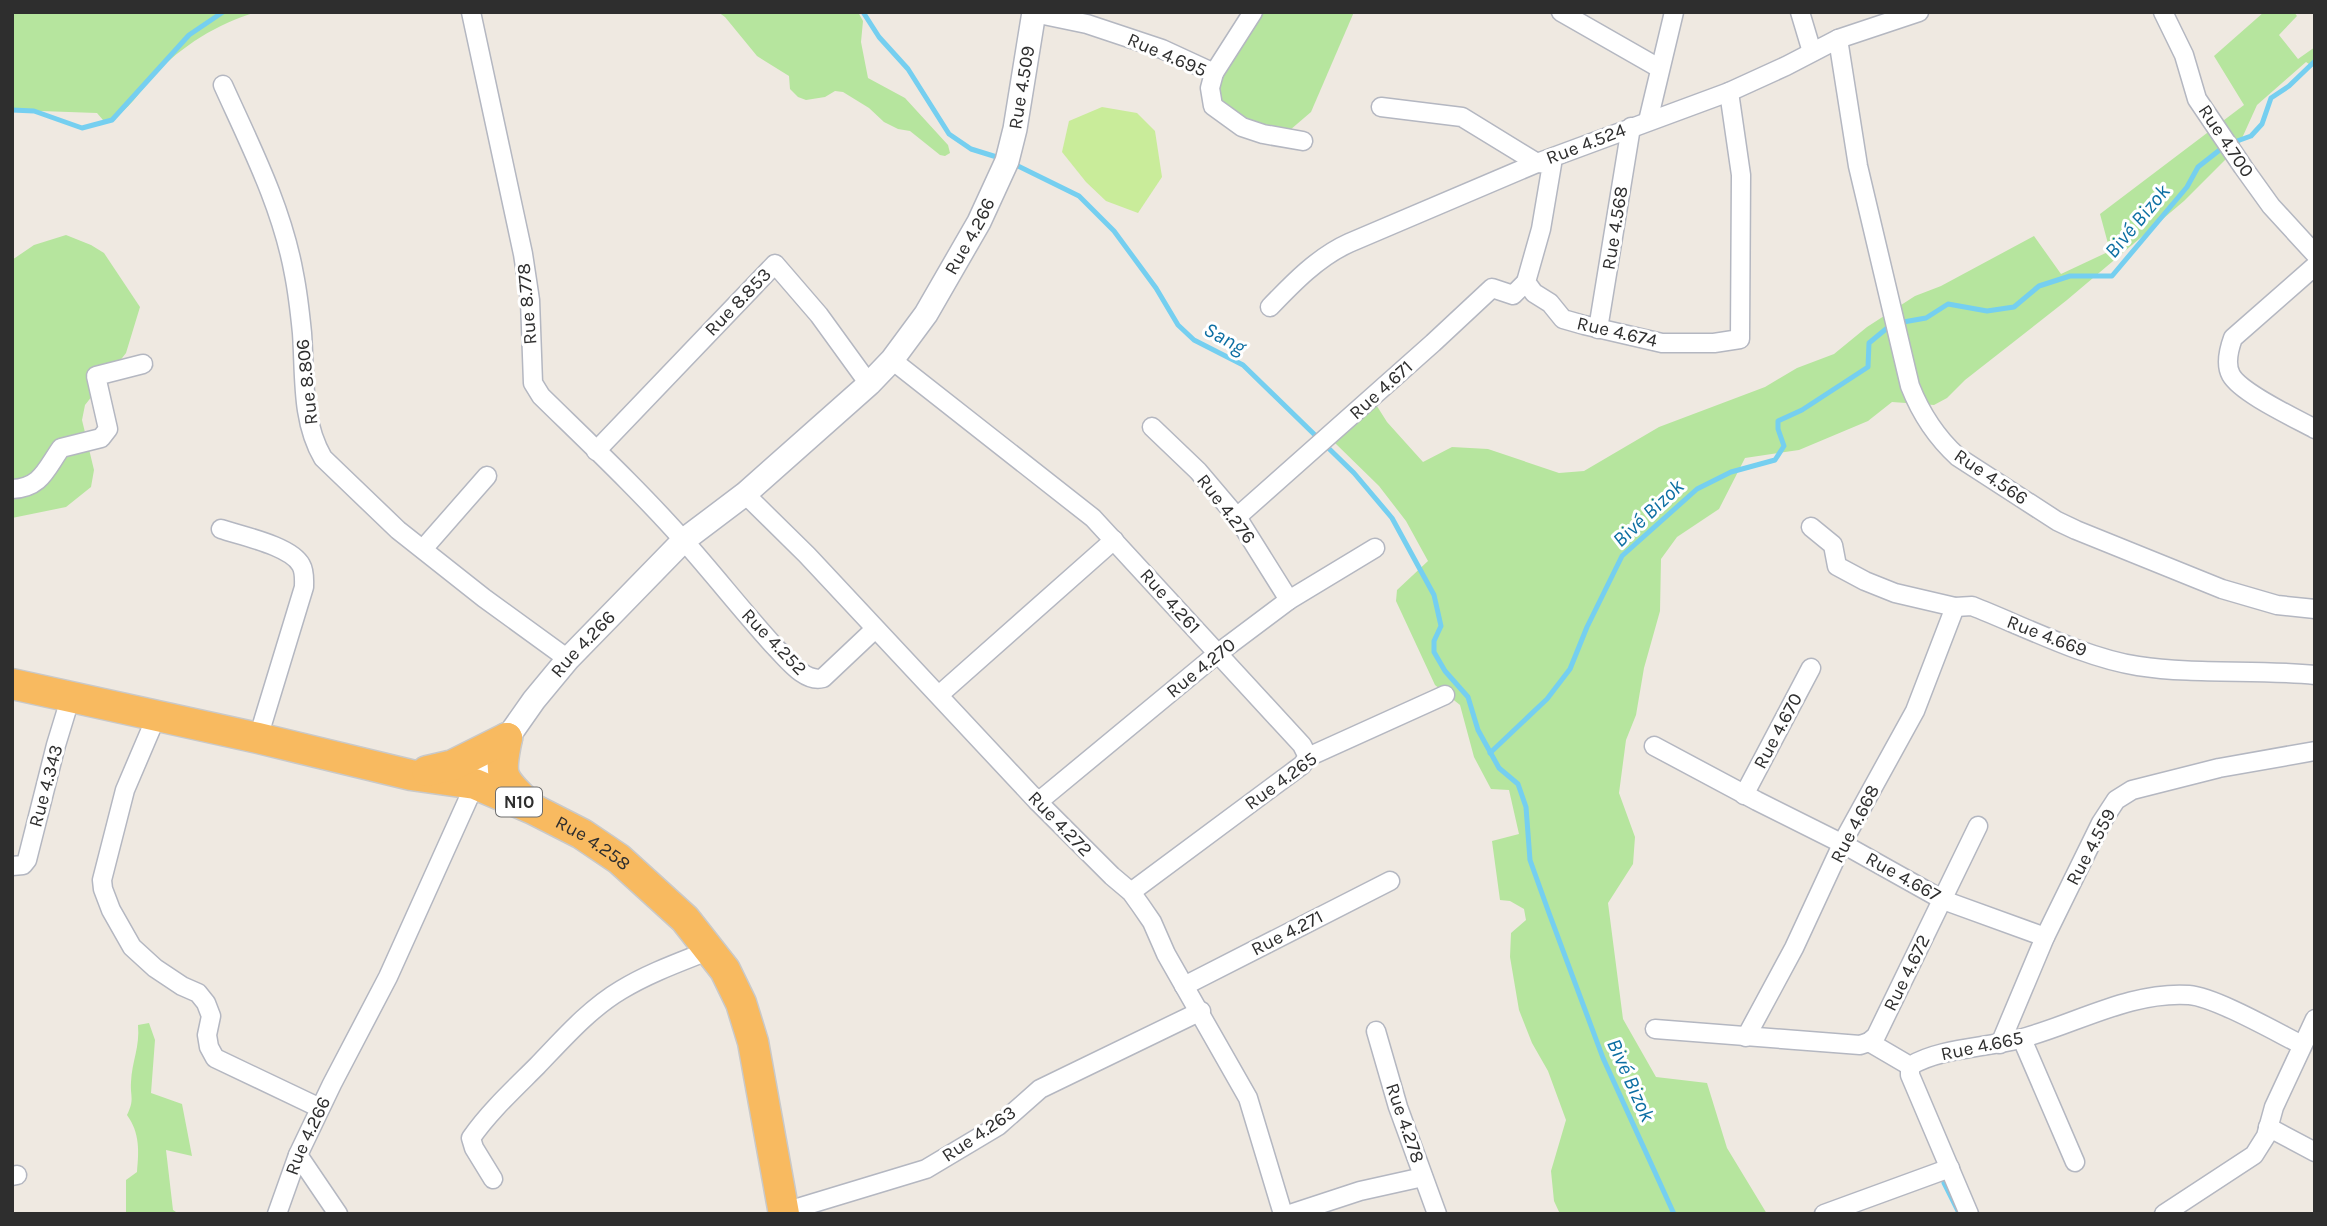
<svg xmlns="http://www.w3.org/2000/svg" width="2327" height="1226" viewBox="0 0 2327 1226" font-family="Karla,sans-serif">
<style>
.green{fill:#b6e59e}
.pitch{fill:#c9ec9a}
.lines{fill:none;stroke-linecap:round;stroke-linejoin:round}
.stream{stroke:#75cff0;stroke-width:5}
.minor-casing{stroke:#b4b7c1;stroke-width:21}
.tertiary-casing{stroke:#b4b7c1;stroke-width:26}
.trunk-casing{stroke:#c9c9c9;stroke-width:33}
.minor{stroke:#fff;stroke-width:18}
.tertiary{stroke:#fff;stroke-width:23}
.trunk{stroke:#f8ba60;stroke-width:30}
.labels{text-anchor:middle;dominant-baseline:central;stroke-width:6;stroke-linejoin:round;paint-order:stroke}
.shield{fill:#fff;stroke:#6d6d6d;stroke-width:2}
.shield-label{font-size:18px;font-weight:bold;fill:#2e2e2e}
.street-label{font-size:19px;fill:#2e2e2e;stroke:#fff}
.water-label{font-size:21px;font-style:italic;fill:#0d6fa3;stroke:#fff}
</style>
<rect width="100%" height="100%" fill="#efe9e1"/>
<g class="green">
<path d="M12,12h245c-39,11 -75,34 -103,63 -14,16 -26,37 -46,46l-5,-1 -6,-7 -85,-3z"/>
<path d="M718,12h140l5,9 -2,21 7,36 37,20 43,47 2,8 -5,3 -5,-1 -30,-24 -12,-2 -14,-7 -15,-14 -26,-16 -8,-1 -10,6 -19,3 -8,-3 -8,-8 -1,-13 -32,-20 -32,-39z"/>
<path d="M1263,12h91l-43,100 -21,18 -33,-6 -32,-16 -8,-18 16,-33z"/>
<path d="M2264,12h30l3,4 -18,19 19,24 17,-12v21l-9,-6 -49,43 -19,42 -54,54 -117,99 -102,80 -18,18 -13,7 -42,-3 -24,19 -69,29 -54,8 -26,51 -42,28 -16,22 -1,52 -16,57 -8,47 -10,25 -7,53 16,44 -2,27 -25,39 15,116 33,58 51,6 20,65 40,66h-207l-6,-13 -3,-30 15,-51 -18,-49 -16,-28 -13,-33 -9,-53 1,-24 15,-13 -2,-11 -14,-8 -10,-1 -8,-59 27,-7 -10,-44 -18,-1 -17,-32 -14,-52 -25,-20 -39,-84 1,-11 31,-29 -22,-40 -27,-35 -44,-43 40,-40 12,19 36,40 29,-15 36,2 71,24 25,-2 75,-44 106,-40 32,-19 37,-14 33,-27 48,-31 26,-10 93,-50 27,38 49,-23 -10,-37 144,-109 -30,-49z"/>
<path d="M66,235l25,10 13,8 36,54 -14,46 -41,52 -3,15 12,50 -3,17 -25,20 -54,11v-258l22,-15z"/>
<path d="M149,1023l6,17 -4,53 31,11 10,52 -26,-6 7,60 6,4h-53v-34l11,-8c2,-21 3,-39 -10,-57 8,-16 3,-18 4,-33 1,-21 9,-35 7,-57z"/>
</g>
<path class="pitch" d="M1102,107l35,6 18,18 7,46 -24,36 -32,-12 -20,-19 -24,-30 7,-31z"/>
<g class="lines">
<g class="stream">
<path d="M863,12l16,25 29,32 41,65 22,15 29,9"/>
<path d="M12,110l22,1 48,17 30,-8 77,-85 34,-23"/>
<path d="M1012,163l67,33 35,35 42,57 22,37 16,15 49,25 111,108 38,45 42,77 7,31 -7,15v11l11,19 23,26 10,33 21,38 19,16 8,23 4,53 19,53 54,145 71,156"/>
<path d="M1490,753l57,-54 23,-30 17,-42 35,-71 75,-67 34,-17 44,-12 9,-14 -6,-17v-8l24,-11 66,-43 1,-24 23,-19 34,-6 22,-14 39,7 27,-4 25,-21 31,-10h42l75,-89 11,-20 28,-22 25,-9 11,-12 9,-26 18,-12 26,-25"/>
<path d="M1944,1183l14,28"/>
</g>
<g class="minor-casing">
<g id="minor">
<path d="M471,12l52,242 7,46 3,83 8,13c48,47 100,96 144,146 31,35 60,72 91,106 12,12 29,35 47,30l52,-49"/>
<path d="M1561,12l98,56"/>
<path d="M1800,12l12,40"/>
<path d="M2163,12l21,43 13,44 46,68 28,39 44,48"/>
<path d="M1034,13l53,11 75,25 52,24 -4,15 3,18 29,21 21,7 40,7"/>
<path d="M1838,39l20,127 52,220c11,28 26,51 48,71l99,64 19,9 146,59 55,16 38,4"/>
<path d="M1214,73l39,-61"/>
<path d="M223,85c28,62 59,122 71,189 4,20 6,39 8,59 3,42 -1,88 21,125l75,72 86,68 84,61"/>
<path d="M1381,107l81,10 75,46 15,1 -11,65 -15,53 8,11 16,10 13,16 21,6 78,18h52l26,-4 1,-164 -12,-83"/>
<path d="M1648,121l26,-109"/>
<path d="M2315,266l-82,72c-4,11 -8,26 -2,37 10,18 64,43 84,54"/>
<path d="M1270,307c23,-24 48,-50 79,-64l188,-80 192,-71 57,-26 52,-27 81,-27"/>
<path d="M1598,329l33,-202"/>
<path d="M892,360l201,158 209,227 6,12"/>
<path d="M1152,427l46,44 39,46 52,83"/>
<path d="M596,451l179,-187 44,51 50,69"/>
<path d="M12,489c29,-1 34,-20 49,-41l40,-10 7,-9 -12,-53 47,-12"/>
<path d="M745,494l62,61 231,247 74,74 19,16 10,14 11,16 14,32 82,144 35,116"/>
<path d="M1237,517l196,-174 59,-55 21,7 13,-13"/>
<path d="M1811,527l22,18 4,21 28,15 30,12 60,14 17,-1c51,20 113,52 166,60 59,9 118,3 177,9"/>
<path d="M221,529c21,7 70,17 80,36 4,7 3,15 3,22l-46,151"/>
<path d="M423,549l64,-73"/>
<path d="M939,695l175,-155"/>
<path d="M157,715l-32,75 -23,90 1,9 8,21 21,37 23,21 27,18 16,7 8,10 5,13 -4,19 2,12 6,11 105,50"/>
<path d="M1654,746l103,55 86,43 100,56 102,37"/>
<path d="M1744,795l67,-127"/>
<path d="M1038,802l179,-148 72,-54 86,-52"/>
<path d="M12,866l11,-1 4,-5 29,-115 15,-49"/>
<path d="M1131,892l171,-127 6,-8 137,-62"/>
<path d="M1184,986l206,-105"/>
<path d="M1655,1029l205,16 9,-3 41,24c30,-18 74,-18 109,-27 55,-14 111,-48 170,-44 26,2 87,37 113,50"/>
<path d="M1376,1031l22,76 39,107"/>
<path d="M1746,1037l48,-89 51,-110 70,-127 40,-104"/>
<path d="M2022,1039l53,123"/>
<path d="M1869,1042l7,-6 102,-210"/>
<path d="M2000,1044l45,-107 56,-114 15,-23 16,-10 87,-22 96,-17"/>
<path d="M1910,1066v9l59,139"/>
<path d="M2268,1127l47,25"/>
<path d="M298,1155l40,59"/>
<path d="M12,1176l5,-1"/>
<path d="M493,1179l-19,-31 -3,-10c18,-26 43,-49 66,-72 26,-27 52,-57 84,-76 28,-17 59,-28 89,-40"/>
<path d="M784,1212l142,-43 72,-43 42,-37 161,-78"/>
<path id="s1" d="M277,1214l21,-59 34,-71 56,-107 87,-193"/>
<path d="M1290,1214l70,-23 63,-14"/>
<path d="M1824,1214l126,-46"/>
<path d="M2164,1214l90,-59 12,-19 8,-29 41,-88"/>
</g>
</g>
<g class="tertiary-casing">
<g id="tertiary">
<path id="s2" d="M475,784l59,-84 34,-41 116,-119 61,-46 124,-110 23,-24 34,-46 53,-92 28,-61 8,-32 19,-117"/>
</g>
</g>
<g class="trunk-casing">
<g id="trunk">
<path id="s3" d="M12,684l246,54 153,37 64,9 58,25 49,25 37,25 66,60 40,51 16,33 12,39 31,172"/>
<path d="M507,738c-8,38 -7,39 21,66"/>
<path d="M427,771l26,-6 54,-27"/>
</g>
</g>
<use href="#minor" class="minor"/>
<use href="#tertiary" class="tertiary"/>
<use href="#trunk" class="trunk"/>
</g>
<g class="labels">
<rect class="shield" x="496" y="787.5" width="46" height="29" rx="5"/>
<g class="shield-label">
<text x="519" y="802">N10</text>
</g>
<g class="street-label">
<text transform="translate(1167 55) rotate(23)">Rue 4.695</text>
<text stroke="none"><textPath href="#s2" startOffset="903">Rue 4.509</textPath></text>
<text transform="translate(2226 141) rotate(56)">Rue 4.700</text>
<text transform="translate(1586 144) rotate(-21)">Rue 4.524</text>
<text transform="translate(1615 228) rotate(-81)">Rue 4.568</text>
<text stroke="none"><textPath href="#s2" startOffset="744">Rue 4.266</textPath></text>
<text transform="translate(738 302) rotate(-46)">Rue 8.853</text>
<text transform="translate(527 304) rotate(-95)">Rue 8.778</text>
<text transform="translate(1617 332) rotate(13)">Rue 4.674</text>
<text transform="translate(307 382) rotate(-96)">Rue 8.806</text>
<text transform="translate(1381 390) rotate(-42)">Rue 4.671</text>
<text transform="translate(1991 477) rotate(34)">Rue 4.566</text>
<text transform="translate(1226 509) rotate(52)">Rue 4.276</text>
<text transform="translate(1170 601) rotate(48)">Rue 4.261</text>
<text transform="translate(2047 636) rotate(21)">Rue 4.669</text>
<text transform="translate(774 642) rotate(46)">Rue 4.252</text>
<text stroke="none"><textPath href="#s2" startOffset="177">Rue 4.266</textPath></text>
<text transform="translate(1201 668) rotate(-39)">Rue 4.270</text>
<text transform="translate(1778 731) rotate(-62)">Rue 4.670</text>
<text transform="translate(1281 781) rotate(-36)">Rue 4.265</text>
<text transform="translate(46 786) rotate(-75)">Rue 4.343</text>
<text transform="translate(1060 824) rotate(46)">Rue 4.272</text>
<text transform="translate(1855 824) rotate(-63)">Rue 4.668</text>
<text stroke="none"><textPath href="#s3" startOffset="606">Rue 4.258</textPath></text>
<text transform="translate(2091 847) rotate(-62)">Rue 4.559</text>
<text transform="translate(1903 877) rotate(29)">Rue 4.667</text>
<text transform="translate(1287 933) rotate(-27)">Rue 4.271</text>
<text transform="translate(1907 973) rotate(-64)">Rue 4.672</text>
<text transform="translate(1982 1046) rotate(-12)">Rue 4.665</text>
<text transform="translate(1405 1123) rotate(71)">Rue 4.278</text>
<text transform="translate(979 1134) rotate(-34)">Rue 4.263</text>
<text stroke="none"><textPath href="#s1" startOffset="84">Rue 4.266</textPath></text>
</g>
<g class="water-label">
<text transform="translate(2137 221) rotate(-50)">Bivé Bizok</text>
<text transform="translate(1225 338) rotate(29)">Sang</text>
<text transform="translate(1648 513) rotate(-43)">Bivé Bizok</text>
<text transform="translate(1631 1080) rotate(66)">Bivé Bizok</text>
</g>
</g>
<rect width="2327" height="1226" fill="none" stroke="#2e2e2e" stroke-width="28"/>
</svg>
